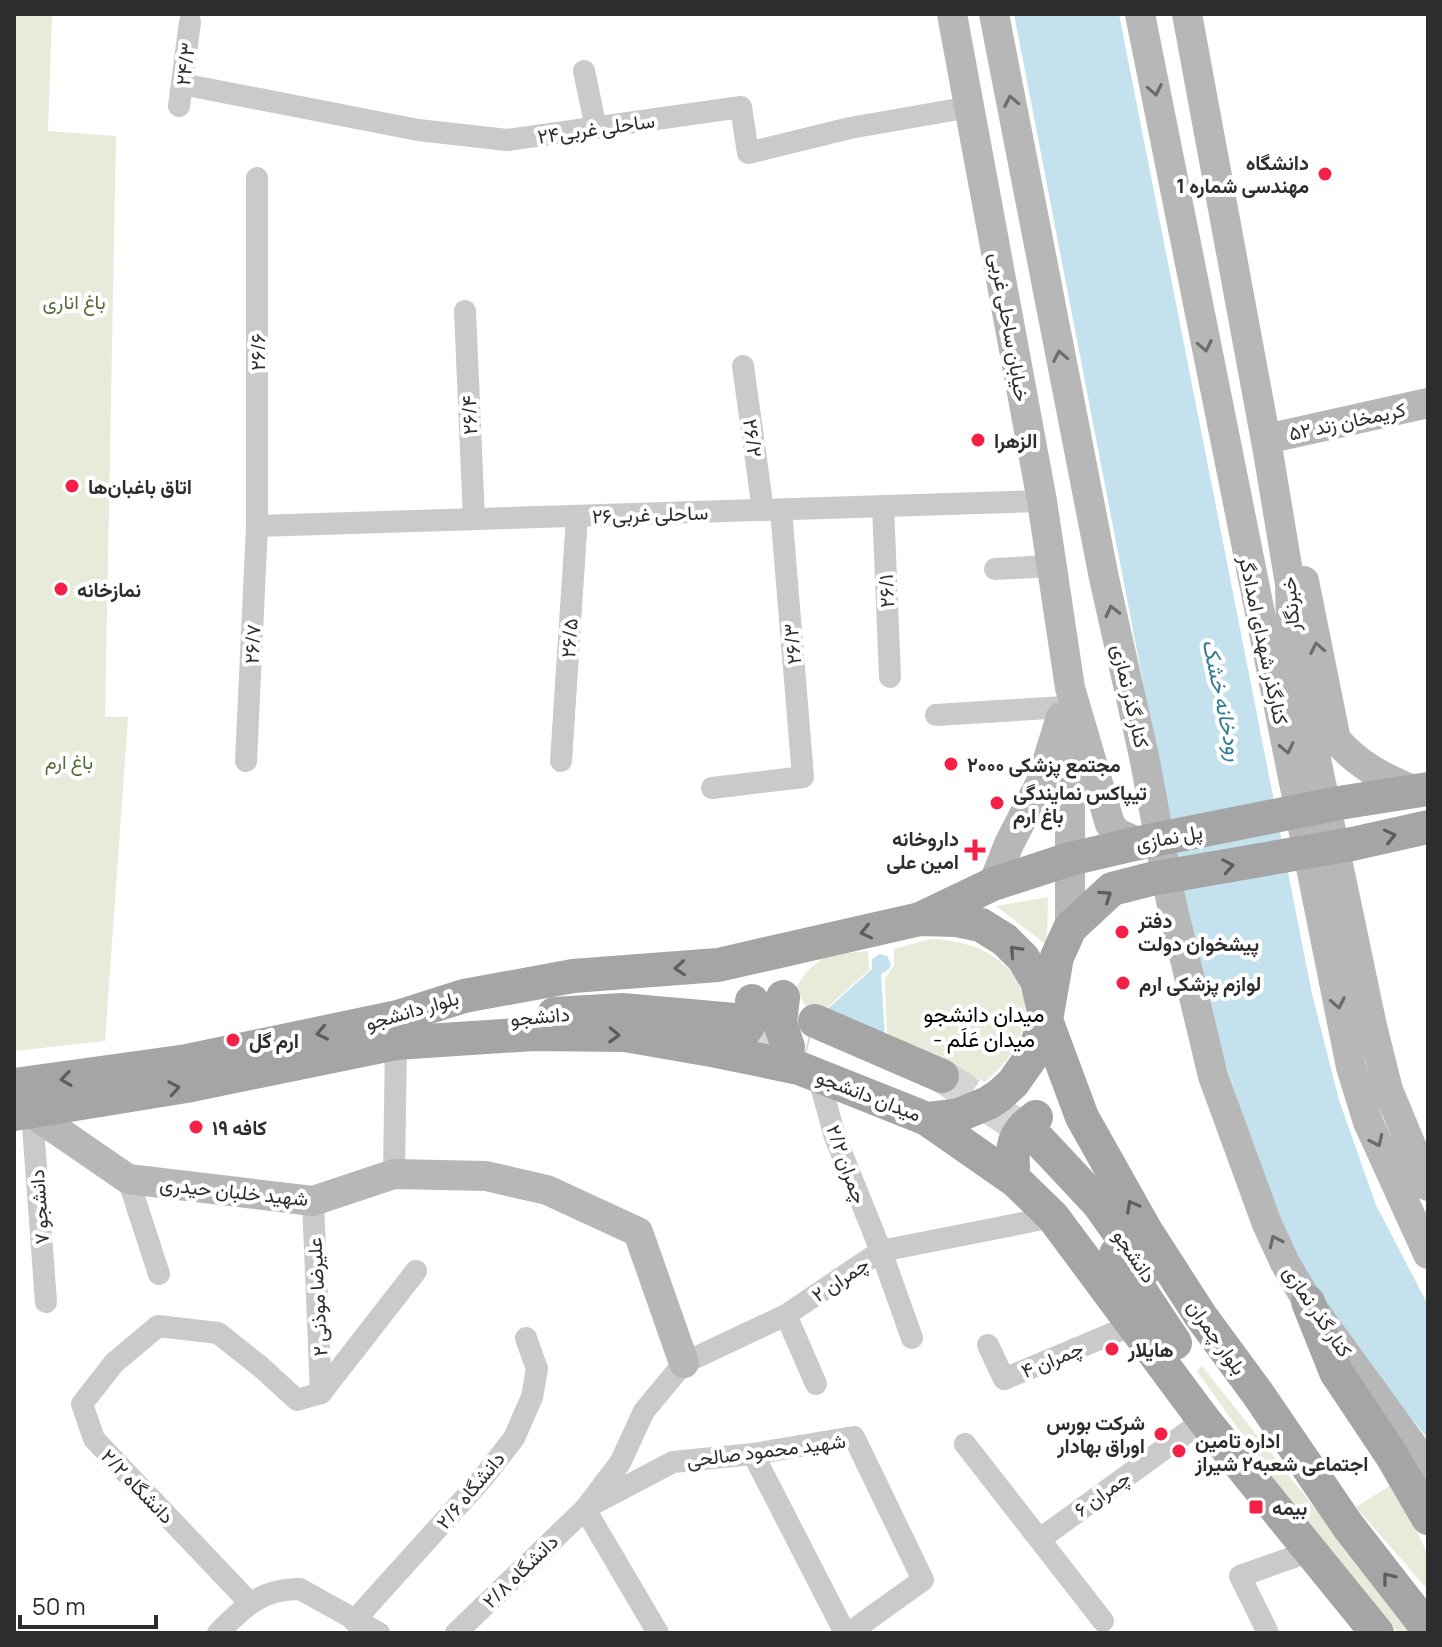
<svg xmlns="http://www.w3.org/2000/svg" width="1442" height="1647" viewBox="0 0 1442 1647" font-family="Manrope,Vazirmatn,sans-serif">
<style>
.green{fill:#e6ecd9}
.water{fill:#c4e2ee}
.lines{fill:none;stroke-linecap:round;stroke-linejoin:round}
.primary-tunnel{stroke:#d5d5d5;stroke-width:34;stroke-dasharray:34 17;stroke-linecap:butt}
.street{stroke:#cacaca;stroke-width:22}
.secondary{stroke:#b7b7b7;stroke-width:30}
.primary{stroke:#a5a5a5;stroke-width:34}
.primary-bridge{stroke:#a5a5a5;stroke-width:34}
.oneway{stroke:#6b6b6b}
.oneway2{stroke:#5d5d5d}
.poi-dot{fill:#f42047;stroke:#fff;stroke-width:3}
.labels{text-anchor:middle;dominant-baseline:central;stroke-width:8;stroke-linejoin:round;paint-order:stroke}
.street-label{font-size:20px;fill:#2d2d2d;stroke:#fff}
.poi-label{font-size:20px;font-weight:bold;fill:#2d2d2d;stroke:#fff;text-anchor:start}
.park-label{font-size:20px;fill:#566c37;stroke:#fff}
.water-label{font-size:22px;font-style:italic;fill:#357b96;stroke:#fff}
.neighbourhood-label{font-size:22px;fill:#000;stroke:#fff}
</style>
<rect width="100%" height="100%" fill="#fff"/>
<g class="green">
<path d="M14,14h38l-4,117 68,5 -11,581h23l-23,324 -91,10z"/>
<path d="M1048,897l-1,48 -51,-39z"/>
<path d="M930,939c93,2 130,80 55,143l-98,-45 -2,-57 9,-15v-16z"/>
<path d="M868,951l1,19 -48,43 -15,-6 -10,-19c22,-36 33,-33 72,-37z"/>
<path d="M1202,1366l212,267h-16l-119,-147 -82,-115z"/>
<path d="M1394,1483l34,72v35l-72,-83z"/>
</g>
<g class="water">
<path d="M1014,14h105l193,980 27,106 37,105 52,100v134l-82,-102 -53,-75 -71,-208 -34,-139z"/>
<path d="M880,954l7,2 4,8 -2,5 -8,5 4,63 -62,-24 49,-44v-10z"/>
</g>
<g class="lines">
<g class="primary-tunnel">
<path d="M759,1026l51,13"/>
<path d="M942,1076l96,63"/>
</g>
<g class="street">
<path d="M584,71l12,57"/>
<path d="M182,84l236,46 89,10 234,-33 7,46 102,-25 120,-21"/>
<path d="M179,106l11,-84"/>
<path d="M465,311l9,208"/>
<path d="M743,366l20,144"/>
<path d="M883,506l7,171"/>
<path d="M257,526l785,-25"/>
<path d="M995,569l56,-3"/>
<path d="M936,715l128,-8"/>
<path d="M246,761l11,-235v-348"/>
<path d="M561,761l16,-245"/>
<path d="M712,788l91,-11 -22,-267"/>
<path d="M818,1075l17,62 46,114 31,87"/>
<path d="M32,1113l14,189"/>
<path d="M394,1174l2,-131"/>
<path d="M128,1179l31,95"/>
<path d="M313,1201l8,192"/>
<path d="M786,1315l30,69"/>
<path d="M988,1345l16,34 131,-55"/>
<path d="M321,1393l95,-122"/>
<path d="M965,1444l138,177"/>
<path d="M753,1454l92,179"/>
<path d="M593,1504l80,-42 80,-8 101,-17 69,143 -74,53"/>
<path d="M585,1509l73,124"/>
<path d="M1040,1539l164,-119"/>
<path d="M249,1602l-155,-163 -12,-35 32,-41 44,-37 60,7 43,34 36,33 24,-7"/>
<path d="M354,1621l129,-143 31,-40 18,-41 5,-28 -11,-31"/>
<path d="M218,1633c25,-25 44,-45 82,-44l79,44"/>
<path d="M456,1633l129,-124 35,-46 24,-52 40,-48 102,-48 95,-64 172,-34"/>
<path d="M1268,1633l-28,-57 71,-25"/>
</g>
<g class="secondary">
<path d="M952,14l90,487 28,187 40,136 7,9 22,10"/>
<path d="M994,14l110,564 40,178 27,145 42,175 54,148 18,39 23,39 120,165"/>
<path d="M1140,14l211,1053 17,55 60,132"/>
<path d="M1187,14l81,438 22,132 1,46 26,134 55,262 16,64 40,96"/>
<path d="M1266,439l162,-36"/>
<path d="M1304,581l32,159c25,27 46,37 79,51"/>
<path d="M1070,726v202"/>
<path d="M993,884l16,-40 32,-62 20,-65"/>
<path d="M32,1113l96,66 185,22 81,-27 92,2 61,14 91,42 46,131"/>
</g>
<g class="primary">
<path d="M1339,803l89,-14"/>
<path d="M1352,844l76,-17"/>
<path d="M924,917l69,-33 77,-25 69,-16"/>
<path d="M554,1014l68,-4 113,10"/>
<path d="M815,1021l127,55"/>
<path d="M14,1085l173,-24 211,-44 66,-21 109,-20 145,-11 202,-46 37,1 24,5 24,15 18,18 14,23 9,39 36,97 64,114 54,84 58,79 90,132 80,103"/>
<path d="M1000,1095l13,-12 19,-27 14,-36 11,-63 13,-29 42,-39 39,-10"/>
<path d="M14,1114l172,-28 210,-43 138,-9 91,1 92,16 82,17 128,51 32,-4"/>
<path d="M927,1119l89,62 37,36 151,203 173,213"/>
<path d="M1038,1139l60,64 47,66"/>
<path d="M1116,1254l59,89"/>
<path d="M1308,1302l28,70 56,84 36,62"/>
</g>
<g class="primary-bridge">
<path d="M1139,843l200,-40"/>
<path d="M1151,879l201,-35"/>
<path d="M783,997l-3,26 8,24"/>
<path d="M741,1035c10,-11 13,-19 11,-34"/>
<path d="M959,1115l29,-12 12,-8"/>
<path d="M1013,1166c-2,-23 4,-36 23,-49"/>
</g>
</g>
<defs><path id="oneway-chevron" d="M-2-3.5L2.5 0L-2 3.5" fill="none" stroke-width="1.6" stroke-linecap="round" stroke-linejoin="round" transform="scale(2)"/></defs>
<g class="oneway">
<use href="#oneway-chevron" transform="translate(1155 90) rotate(79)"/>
<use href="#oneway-chevron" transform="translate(1011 101) rotate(-101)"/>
<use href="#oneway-chevron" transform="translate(1205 346) rotate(79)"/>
<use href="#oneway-chevron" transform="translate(1060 356) rotate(-101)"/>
<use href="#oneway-chevron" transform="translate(1112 611) rotate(-103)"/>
<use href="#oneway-chevron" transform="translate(1317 648) rotate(-101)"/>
<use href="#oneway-chevron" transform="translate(1287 748) rotate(78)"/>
<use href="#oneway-chevron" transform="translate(1338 1003) rotate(79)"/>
<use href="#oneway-chevron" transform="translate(1377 1141) rotate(65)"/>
<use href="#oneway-chevron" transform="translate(1275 1241) rotate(-115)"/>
</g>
<g class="oneway2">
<use href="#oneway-chevron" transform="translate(1390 836) rotate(-13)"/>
<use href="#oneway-chevron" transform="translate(1228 866) rotate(-10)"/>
<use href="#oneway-chevron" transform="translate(1106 896) rotate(-34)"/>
<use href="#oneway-chevron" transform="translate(866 932) rotate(167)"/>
<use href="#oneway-chevron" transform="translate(1015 951) rotate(-133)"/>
<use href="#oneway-chevron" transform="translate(680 968) rotate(176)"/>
<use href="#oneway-chevron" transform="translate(322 1033) rotate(168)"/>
<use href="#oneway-chevron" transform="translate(614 1035) rotate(2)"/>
<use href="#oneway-chevron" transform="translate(66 1079) rotate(172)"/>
<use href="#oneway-chevron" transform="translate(174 1088) rotate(-10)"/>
<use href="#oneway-chevron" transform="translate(1132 1206) rotate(-119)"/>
<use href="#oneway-chevron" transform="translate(1388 1578) rotate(-128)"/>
</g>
<g class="poi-dot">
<circle cx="1325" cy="174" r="8"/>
<circle cx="978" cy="440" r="8"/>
<circle cx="72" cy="486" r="8"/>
<circle cx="61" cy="589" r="8"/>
<circle cx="951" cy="764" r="8"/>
<circle cx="997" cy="803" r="8"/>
<path d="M971 838h8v8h8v8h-8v8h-8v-8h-8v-8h8z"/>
<circle cx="1122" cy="932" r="8"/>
<circle cx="1123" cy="983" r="8"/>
<circle cx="233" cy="1040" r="8"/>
<circle cx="196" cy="1127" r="8"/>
<circle cx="1112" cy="1349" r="8"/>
<circle cx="1161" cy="1434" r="8"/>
<circle cx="1179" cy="1451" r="8"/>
<rect x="1248" y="1499" width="16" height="16" rx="4"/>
</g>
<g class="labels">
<g class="street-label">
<text transform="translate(185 64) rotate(-83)">۲۴/۳</text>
<text transform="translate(596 128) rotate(-8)">ساحلی غربی۲۴</text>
<text transform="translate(1010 327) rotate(80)">خیابان ساحلی غربی</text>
<text transform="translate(257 352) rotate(-90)">۲۶/۶</text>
<text transform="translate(469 415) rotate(-92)">۲۶/۴</text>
<text transform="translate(1347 421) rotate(-12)">کریمخان زند ۵۲</text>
<text transform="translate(753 438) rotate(82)">۲۶/۲</text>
<text transform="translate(650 514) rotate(-2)">ساحلی غربی۲۶</text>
<text transform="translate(886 591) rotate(-92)">۲۶/۱</text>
<text transform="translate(1290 604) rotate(-95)">خبرنگار</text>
<text transform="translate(569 638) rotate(-86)">۲۶/۵</text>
<text transform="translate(1264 640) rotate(78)">کنارگذر شهدای امدادگر</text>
<text transform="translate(252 644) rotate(-87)">۲۶/۷</text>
<text transform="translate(792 644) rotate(-95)">۲۶/۳</text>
<text transform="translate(1131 696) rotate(77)">کنار گذر نمازی</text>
<text transform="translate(1169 837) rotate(-11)">پل نمازی</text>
<text transform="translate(412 1010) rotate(-16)">بلوار دانشجو</text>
<text transform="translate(540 1016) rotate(-5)">دانشجو</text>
<text transform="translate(869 1095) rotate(21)">میدان دانشجو</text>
<text transform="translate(847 1164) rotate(70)">۲/۲ چمران</text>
<text transform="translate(234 1191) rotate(6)">شهید خلبان حیدری</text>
<text transform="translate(39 1207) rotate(-94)">۷ دانشجو</text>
<text transform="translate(1135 1256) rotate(56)">دانشجو</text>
<text transform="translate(840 1279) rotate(-34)">۲ چمران</text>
<text transform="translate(317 1297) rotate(-93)">۲ علیرضا موذنی</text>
<text transform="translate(1318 1311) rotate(56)">کنار گذر نمازی</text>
<text transform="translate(1217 1337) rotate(55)">بلوار چمران</text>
<text transform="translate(1052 1359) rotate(-23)">۴ چمران</text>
<text transform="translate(766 1450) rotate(-7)">شهید محمود صالحی</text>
<text transform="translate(138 1486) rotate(46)">۲/۲ دانشگاه</text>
<text transform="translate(470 1490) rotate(-50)">۲/۶ دانشگاه</text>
<text transform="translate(1102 1493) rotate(-36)">۶ چمران</text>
<text transform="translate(520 1571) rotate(-44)">۲/۸ دانشگاه</text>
</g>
<g class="poi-label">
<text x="1309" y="162" text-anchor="end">دانشگاه<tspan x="1309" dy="23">مهندسی شماره 1</tspan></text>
<text x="994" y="440">الزهرا</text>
<text x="88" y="486">اتاق باغبان‌ها</text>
<text x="77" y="589">نمازخانه</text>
<text x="967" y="764">مجتمع پزشکی ۲۰۰۰</text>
<text x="1013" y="792">تیپاکس نمایندگی<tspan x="1013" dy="23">باغ ارم</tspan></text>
<text x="959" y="838" text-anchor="end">داروخانه<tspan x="959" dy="23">امین علی</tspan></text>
<text x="1138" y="920">دفتر<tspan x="1138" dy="23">پیشخوان دولت</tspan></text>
<text x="1139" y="983">لوازم پزشکی ارم</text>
<text x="249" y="1040">ارم گل</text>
<text x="212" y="1127">کافه ۱۹</text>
<text x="1128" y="1349">هایلار</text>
<text x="1145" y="1422" text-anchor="end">شرکت بورس<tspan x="1145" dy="23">اوراق بهادار</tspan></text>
<text x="1195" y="1440">اداره تامین<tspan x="1195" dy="23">اجتماعی شعبه۲ شیراز</tspan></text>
<text x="1272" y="1507">بیمه</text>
</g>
<g class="park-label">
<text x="74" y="301">باغ اناری</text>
<text x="69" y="761">باغ ارم</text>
</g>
<g class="water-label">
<text transform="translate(1223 700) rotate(78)">رودخانه خشک</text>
</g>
<g class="neighbourhood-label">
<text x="984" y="1014">میدان دانشجو<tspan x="984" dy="25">- میدان عَلَم</tspan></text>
</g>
</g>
<rect width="1442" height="1647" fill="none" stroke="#2d2d2d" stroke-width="32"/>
<path d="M20 1615v12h136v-12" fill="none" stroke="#2d2d2d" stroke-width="4"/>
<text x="32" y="1615" font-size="24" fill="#2d2d2d" stroke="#ffffff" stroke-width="6" paint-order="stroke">50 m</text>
</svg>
